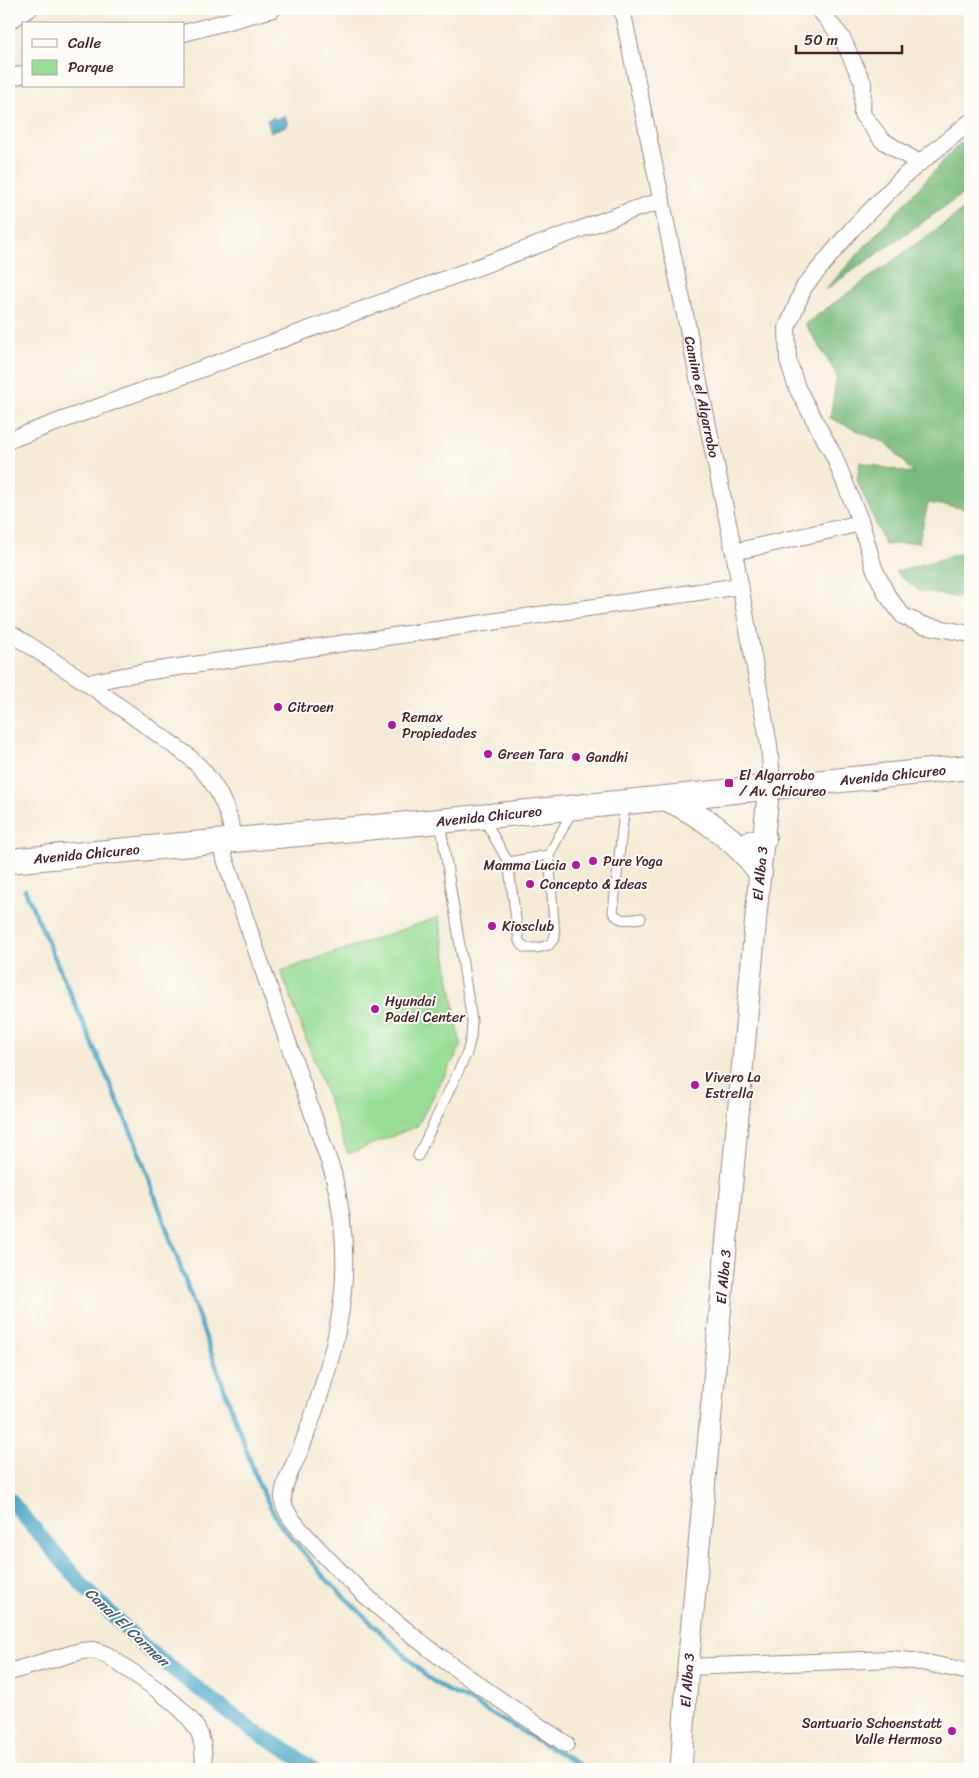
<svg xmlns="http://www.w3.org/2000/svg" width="979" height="1778" viewBox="0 0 979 1778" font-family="Sriracha,sans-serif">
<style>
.green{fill:#98dd95;stroke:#717e60}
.forest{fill:#7abc7e;stroke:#626e54}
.water{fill:#47a6c6;stroke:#486278}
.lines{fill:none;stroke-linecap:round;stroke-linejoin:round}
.stream{stroke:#47a6c6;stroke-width:4.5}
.canal{stroke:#47a6c6;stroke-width:15}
.service-casing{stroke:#9f8580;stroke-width:11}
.minor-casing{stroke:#9f8580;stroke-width:18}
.tertiary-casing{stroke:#9f8580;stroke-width:23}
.secondary-casing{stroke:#9f8580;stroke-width:26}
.service{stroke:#fff;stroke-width:9}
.minor{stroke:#fff;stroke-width:16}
.tertiary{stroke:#fff;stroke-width:21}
.secondary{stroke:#fff;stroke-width:24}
.poi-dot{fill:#b5179e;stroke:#fdfcf7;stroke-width:2}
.labels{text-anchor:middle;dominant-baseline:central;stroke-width:4;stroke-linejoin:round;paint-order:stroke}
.street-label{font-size:14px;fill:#4a1f2b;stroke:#fdfcf7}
.poi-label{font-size:14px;fill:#4a1f2b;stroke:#fdfcf7;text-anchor:start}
.water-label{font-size:15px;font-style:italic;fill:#495c71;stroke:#fdfcf7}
</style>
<rect width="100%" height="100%" fill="#fdfcf7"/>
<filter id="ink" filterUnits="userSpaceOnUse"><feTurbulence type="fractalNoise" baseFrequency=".02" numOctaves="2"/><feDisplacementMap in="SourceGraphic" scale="10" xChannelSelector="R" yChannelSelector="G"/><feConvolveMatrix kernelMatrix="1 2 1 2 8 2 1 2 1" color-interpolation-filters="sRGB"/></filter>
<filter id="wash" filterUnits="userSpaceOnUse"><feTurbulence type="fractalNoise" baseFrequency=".0096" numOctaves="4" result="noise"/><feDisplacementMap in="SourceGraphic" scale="20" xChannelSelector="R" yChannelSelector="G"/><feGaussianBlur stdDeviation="1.12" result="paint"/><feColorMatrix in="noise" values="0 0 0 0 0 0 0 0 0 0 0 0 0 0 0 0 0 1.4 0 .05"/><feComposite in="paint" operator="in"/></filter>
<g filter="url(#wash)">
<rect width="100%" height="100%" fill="#f4ebd5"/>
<path class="green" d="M439,917l22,129 -44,80 -69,28 -67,-183z"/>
<g class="forest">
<path d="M970,136v53l-145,101 133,-145z"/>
<path d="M970,205v304l-42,-6 -9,39 -34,3 -28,-65 3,-18 54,12 -25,-29 -59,-27 7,-43 -32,-51z"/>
<path d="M970,551v46l-9,1 -42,-7 -24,-19z"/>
</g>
<path class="water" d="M285,116l3,9 -17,7 -4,-12 7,-3 2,2z"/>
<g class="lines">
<path class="stream" d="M25,890l110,251 124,344 20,38 45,54 103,100 19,13 20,9 121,70"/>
<path class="canal" d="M9,1499l76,89 63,62 102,79 41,24 21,16"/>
</g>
</g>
<g filter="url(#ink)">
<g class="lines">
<g class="service-casing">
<g id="service">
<path d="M625,803l-12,109c6,11 17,7 28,6"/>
<path d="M484,819l24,43 11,79 6,7h12l12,-3 6,-8 -6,-82 23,-44"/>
<path d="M508,862l41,-7"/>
<path d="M418,1156l49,-103 4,-16 1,-16 -32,-200"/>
</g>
</g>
<g class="minor-casing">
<g id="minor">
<path id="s1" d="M622,9l112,543 35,193 2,23 -2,18"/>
<path d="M819,9l23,29 21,45 -1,31 20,26 37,23"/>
<path d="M9,21l20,-12"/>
<path d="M184,33l89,-24"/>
<path d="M9,78l15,-4"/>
<path d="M970,122l-65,53 -53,54 -48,58 -17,41 1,32 9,28 37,68 27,67 13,45 13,27 16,21 20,9 47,9"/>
<path d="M9,440l626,-231 27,-8"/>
<path d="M734,552l127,-29"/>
<path d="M9,632l78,51 100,72c27,23 42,50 47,86"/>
<path d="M87,683l57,-11 596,-86"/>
<path d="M219,842l114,331c23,91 9,161 -22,248 -4,10 -7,21 -12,32 -6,15 -16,29 -16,46 0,15 20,33 29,43 73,81 163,142 254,202"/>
<path d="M688,1667l203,-8 31,3 48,10"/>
<path d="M9,1672l72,-21 13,-1 13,5c25,18 82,51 93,80 4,11 4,23 4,34"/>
</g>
</g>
<g class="tertiary-casing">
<g id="tertiary">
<path id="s2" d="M681,1769l7,-102 72,-795 9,-86"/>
</g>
</g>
<g class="secondary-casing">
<g id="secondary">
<path d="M667,799c34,15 72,43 93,73"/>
<path d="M738,847l26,-8"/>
<path id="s3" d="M9,861l431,-40 530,-54"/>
</g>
</g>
<use href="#service" class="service"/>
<use href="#minor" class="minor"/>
<use href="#tertiary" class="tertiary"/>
<use href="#secondary" class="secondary"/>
</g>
</g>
<g class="poi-dot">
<circle cx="278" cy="707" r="5"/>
<circle cx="392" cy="725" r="5"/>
<circle cx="488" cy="754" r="5"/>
<circle cx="576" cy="757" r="5"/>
<rect x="724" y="778" width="10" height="10" rx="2.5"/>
<circle cx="593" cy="861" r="5"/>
<circle cx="576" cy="865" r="5"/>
<circle cx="530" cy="884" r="5"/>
<circle cx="492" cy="926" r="5"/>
<circle cx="375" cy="1009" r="5"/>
<circle cx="695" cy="1085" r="5"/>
<circle cx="952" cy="1731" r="5"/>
</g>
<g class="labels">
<g class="street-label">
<text stroke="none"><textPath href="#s1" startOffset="396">Camino el Algarrobo</textPath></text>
<text stroke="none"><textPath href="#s3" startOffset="888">Avenida Chicureo</textPath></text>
<text stroke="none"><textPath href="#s3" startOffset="482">Avenida Chicureo</textPath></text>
<text stroke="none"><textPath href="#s3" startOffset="78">Avenida Chicureo</textPath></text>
<text stroke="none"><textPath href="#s2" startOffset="899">El Alba 3</textPath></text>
<text stroke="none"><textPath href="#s2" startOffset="494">El Alba 3</textPath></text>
<text stroke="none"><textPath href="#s2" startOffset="89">El Alba 3</textPath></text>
</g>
<g class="poi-label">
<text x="288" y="707">Citroen</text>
<text x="402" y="717">Remax<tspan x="402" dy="16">Propiedades</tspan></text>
<text x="498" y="754">Green Tara</text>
<text x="586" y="757">Gandhi</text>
<text x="739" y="775">El Algarrobo<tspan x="739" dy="16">/ Av. Chicureo</tspan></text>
<text x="603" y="861">Pure Yoga</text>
<text x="566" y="865" text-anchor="end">Mamma Lucia</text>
<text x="540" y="884">Concepto &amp; Ideas</text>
<text x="502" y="926">Kiosclub</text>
<text x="385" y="1001">Hyundai<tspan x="385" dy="16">Padel Center</tspan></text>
<text x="705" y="1077">Vivero La<tspan x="705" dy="16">Estrella</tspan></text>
<text x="942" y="1723" text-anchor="end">Santuario Schoenstatt<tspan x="942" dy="16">Valle Hermoso</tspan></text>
</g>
<g class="water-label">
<text transform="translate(127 1627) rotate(43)">Canal El Carmen</text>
</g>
</g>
<rect width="979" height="1778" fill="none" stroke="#fdfcf7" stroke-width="30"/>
<rect x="22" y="22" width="162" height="65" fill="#fdfcf7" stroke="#b5a4a5"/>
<rect x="32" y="39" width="25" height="8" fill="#ffffff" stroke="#b5a4a5"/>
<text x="68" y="48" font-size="15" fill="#4a1f2b">Calle</text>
<rect x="32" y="60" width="25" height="15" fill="#98dd95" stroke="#b5a4a5"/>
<text x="68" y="72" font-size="15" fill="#4a1f2b">Parque</text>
<path d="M796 45v8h106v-8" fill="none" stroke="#4a1f2b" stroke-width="2.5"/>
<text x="804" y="45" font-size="15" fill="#4a1f2b" stroke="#fdfcf7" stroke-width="4" paint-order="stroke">50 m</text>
</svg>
